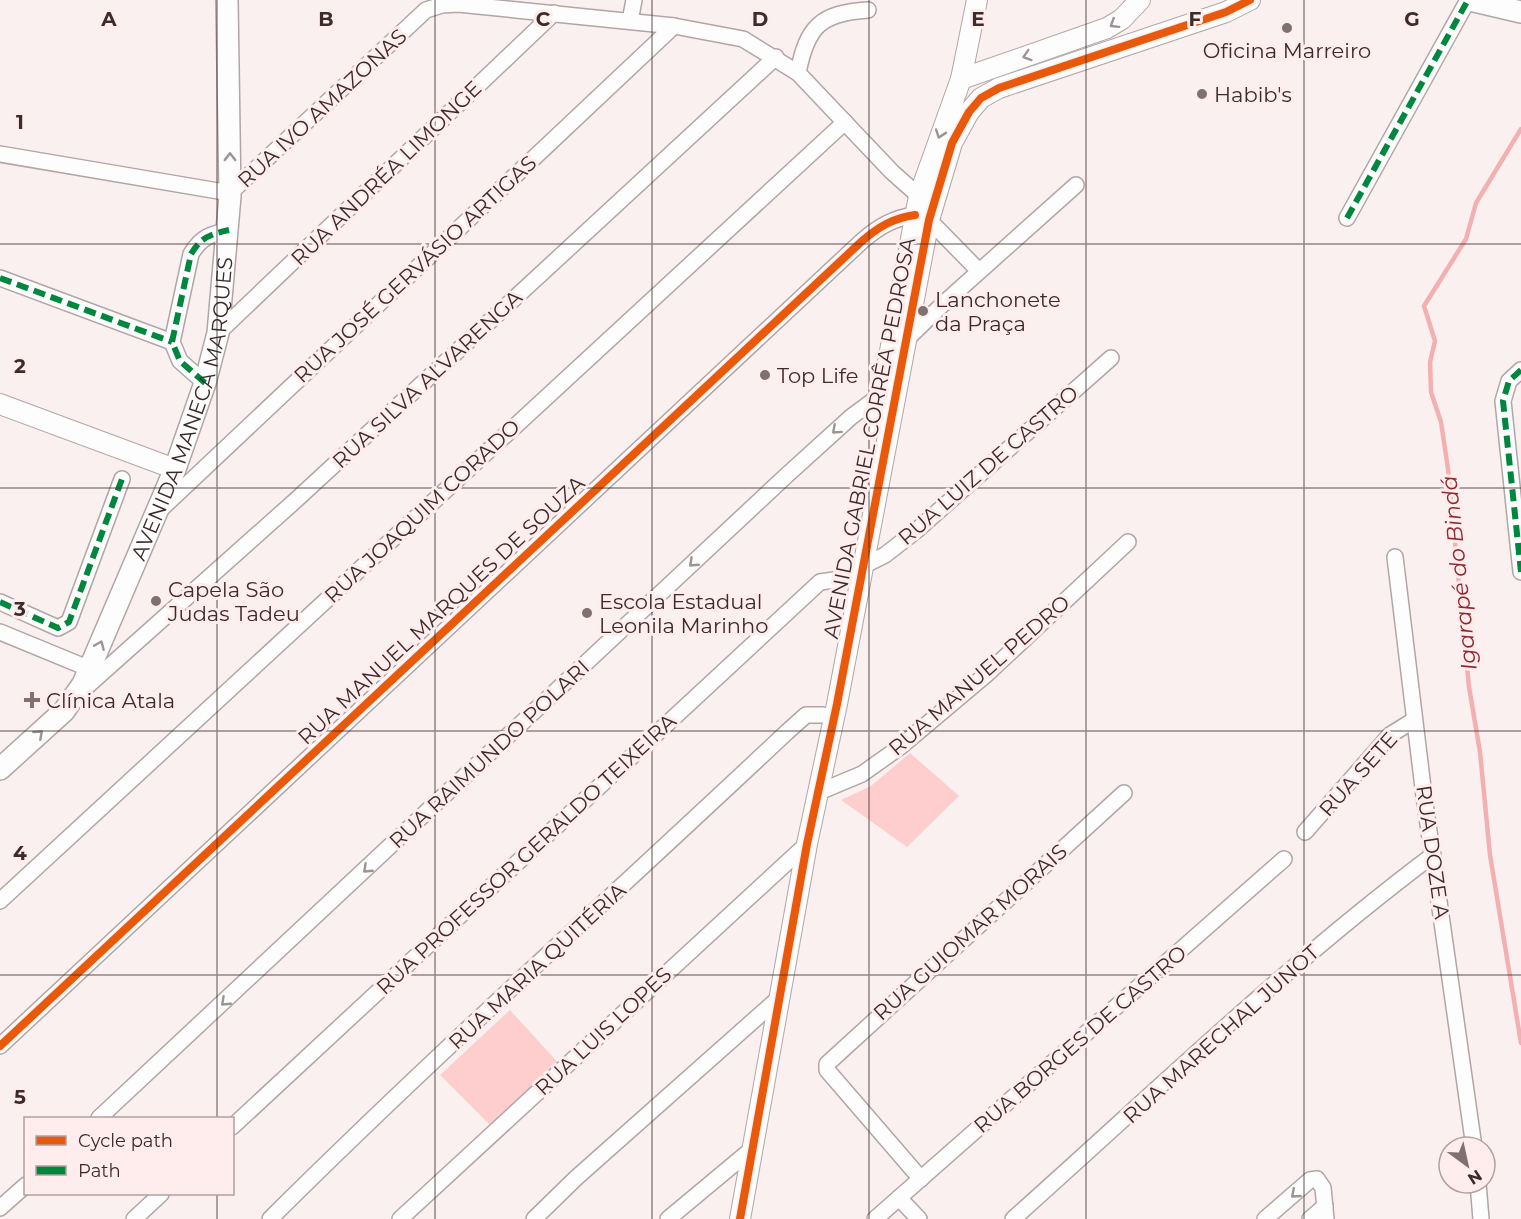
<svg xmlns="http://www.w3.org/2000/svg" width="1521" height="1219" viewBox="0 0 1521 1219" font-family="Montserrat,sans-serif">
<style>
.green{fill:#fdcecd}
.lines{fill:none;stroke-linecap:round;stroke-linejoin:round}
.stream{stroke:#f2b1b0;stroke-width:4.5}
.minor-casing{stroke:#b1a6a6;stroke-width:18}
.tertiary-casing{stroke:#b1a6a6;stroke-width:22}
.secondary-casing{stroke:#b1a6a6;stroke-width:24}
.minor{stroke:#fefdfd;stroke-width:15}
.tertiary{stroke:#fefdfd;stroke-width:20}
.secondary{stroke:#fefdfd;stroke-width:21}
.quiet{stroke:#00873e;stroke-width:6;stroke-dasharray:12 6;stroke-linecap:butt}
.cycleway-casing{stroke:#feedec;stroke-width:11}
.cycleway{stroke:#e8590c;stroke-width:8}
.oneway{stroke:#9c9494}
.grid{fill:none;stroke:#3b2c2b;stroke-width:1.5;stroke-opacity:0.55}
.poi-dot{fill:#7e7170;stroke:#feedec;stroke-width:2}
.labels{text-anchor:middle;dominant-baseline:central;stroke-width:6;stroke-linejoin:round;paint-order:stroke}
.poi-label{font-size:21px;fill:#3b2c2b;stroke:#feedec;text-anchor:start}
.street-label{font-size:21px;fill:#3b2c2b;stroke:#feedec}
.water-label{font-size:22px;font-style:italic;fill:#8f2830;stroke:#feedec}
.grid-label{font-size:20px;text-anchor:middle;font-weight:bold;fill:#3b2c2b;stroke:#feedec;stroke-width:6;stroke-linejoin:round;paint-order:stroke}
</style>
<rect width="100%" height="100%" fill="#faf0f0"/>
<g class="green">
<path d="M910,753l49,43 -52,51 -66,-47 30,-14z"/>
<path d="M510,1010l52,57 -68,62 -54,-54z"/>
</g>
<g class="lines">
<path class="stream" d="M1521,129l-45,74 -10,36 -42,67 11,35 -5,21 1,30 10,30 7,47 21,218 11,65 10,103 31,188"/>
<g class="minor-casing">
<g id="minor">
<path d="M630,21l4,-21"/>
<path d="M798,73c9,-47 23,-60 70,-63"/>
<path d="M0,154l230,39 196,-183 16,-5 16,-1 216,22 69,13 55,34 94,99 27,24"/>
<path d="M1347,218l121,-218"/>
<path d="M929,220l50,51"/>
<path d="M0,278l172,64"/>
<path d="M218,333l336,-320"/>
<path d="M905,341l39,-38 132,-118"/>
<path d="M1521,370l-12,11 -6,20 18,171"/>
<path d="M205,383l-25,-22 -8,-19 19,-88c10,-17 20,-20 38,-24"/>
<path d="M161,509l513,-483"/>
<path d="M1395,557l29,239 50,351"/>
<path d="M861,567l24,-12 32,-25 194,-172"/>
<path d="M0,602l58,26 11,-6 53,-143"/>
<path d="M0,632l90,37"/>
<path d="M84,689l212,-189 480,-443"/>
<path d="M819,792l43,-18 38,-27 88,-74 140,-131"/>
<path d="M1305,832l85,-97 24,-15"/>
<path d="M0,901l845,-779"/>
<path d="M0,1046l861,-804c17,-15 32,-24 54,-27"/>
<path d="M99,1118l688,-643 64,-58 31,-23"/>
<path d="M232,1127l588,-545 28,-4"/>
<path d="M921,1179l-94,-109v-6l297,-271"/>
<path d="M1478,1183l3,36"/>
<path d="M899,1198l20,21"/>
<path d="M0,1208l26,-23"/>
<path d="M134,1219l27,-25"/>
<path d="M270,1219c168,-167 345,-325 517,-487l19,-17h17"/>
<path d="M400,1219l407,-375"/>
<path d="M534,1219l42,-41 204,-181"/>
<path d="M668,1219l84,-70"/>
<path d="M875,1219l409,-360"/>
<path d="M1013,1219c138,-123 272,-253 420,-364"/>
<path d="M1265,1219l45,-39 7,-1 6,9 3,31"/>
<path d="M1310,1219l15,-13"/>
</g>
</g>
<g class="tertiary-casing">
<g id="tertiary">
<path d="M961,79l146,-51 15,-9 18,-19"/>
<path d="M0,404l175,65"/>
<path d="M876,426l43,-230 42,-117 16,-79"/>
<path d="M740,1219l67,-375 30,-140 92,-484 23,-77 17,-31 12,-14 18,-10 227,-76 24,-12"/>
</g>
</g>
<g class="secondary-casing">
<g id="secondary">
<path d="M1470,0l51,12"/>
<path id="s1" d="M0,769l64,-58 19,-27 92,-215 30,-86 13,-50 12,-137 -3,-196"/>
</g>
</g>
<use href="#minor" class="minor"/>
<use href="#tertiary" class="tertiary"/>
<use href="#secondary" class="secondary"/>
<g class="quiet">
<path d="M1347,218l121,-218"/>
<path d="M0,278l172,64"/>
<path d="M1521,370l-12,11 -6,20 18,171"/>
<path d="M205,383l-25,-22 -8,-19 19,-88c10,-17 20,-20 38,-24"/>
<path d="M0,602l58,26 11,-6 53,-143"/>
</g>
<g class="cycleway-casing">
<g id="cycleway">
<path d="M0,1046l861,-804c17,-15 32,-24 54,-27"/>
<path d="M740,1219l67,-375 30,-140 92,-484 23,-77 17,-31 12,-14 18,-10 227,-76 24,-12"/>
</g>
</g>
<use href="#cycleway" class="cycleway"/>
</g>
<defs><path id="oneway-chevron" d="M-2-3.5L2.5 0L-2 3.5" fill="none" stroke-width="1.6" stroke-linecap="round" stroke-linejoin="round" transform="scale(1.5)"/></defs>
<g class="oneway">
<use href="#oneway-chevron" transform="translate(1114 24) rotate(148)"/>
<use href="#oneway-chevron" transform="translate(1027 56) rotate(162)"/>
<use href="#oneway-chevron" transform="translate(940 134) rotate(109)"/>
<use href="#oneway-chevron" transform="translate(230 157) rotate(-90)"/>
<use href="#oneway-chevron" transform="translate(836 430) rotate(138)"/>
<use href="#oneway-chevron" transform="translate(693 563) rotate(137)"/>
<use href="#oneway-chevron" transform="translate(100 645) rotate(-67)"/>
<use href="#oneway-chevron" transform="translate(39 734) rotate(-42)"/>
<use href="#oneway-chevron" transform="translate(367 869) rotate(137)"/>
<use href="#oneway-chevron" transform="translate(225 1002) rotate(137)"/>
<use href="#oneway-chevron" transform="translate(1295 1194) rotate(139)"/>
</g>
<path class="grid" d="M217,0v1118M435,0v1219M652,0v1219M869,0v1219M1086,0v1219M1304,0v1219M0,244h1521M0,488h1521M0,731h1521M0,975h1521M217,1194v25"/>
<g class="poi-dot">
<circle cx="1287" cy="28" r="6"/>
<circle cx="1202" cy="94" r="6"/>
<circle cx="923" cy="311" r="6"/>
<circle cx="765" cy="375" r="6"/>
<circle cx="156" cy="601" r="6"/>
<circle cx="587" cy="613" r="6"/>
<path d="M29 691h6v6h6v6h-6v6h-6v-6h-6v-6h6z"/>
</g>
<g class="labels">
<g class="poi-label">
<text x="1287" y="50" text-anchor="middle">Oficina Marreiro</text>
<text x="1214" y="94">Habib's</text>
<text x="935" y="299">Lanchonete<tspan x="935" dy="24">da Praça</tspan></text>
<text x="777" y="375">Top Life</text>
<text x="168" y="589">Capela São<tspan x="168" dy="24">Judas Tadeu</tspan></text>
<text x="599" y="601">Escola Estadual<tspan x="599" dy="24">Leonila Marinho</tspan></text>
<text x="46" y="700">Clínica Atala</text>
</g>
<g class="street-label">
<text transform="translate(322 108) rotate(-43)">RUA IVO AMAZONAS</text>
<text transform="translate(386 173) rotate(-44)">RUA ANDRÉA LIMONGE</text>
<text transform="translate(415 269) rotate(-43)">RUA JOSÉ GERVÁSIO ARTIGAS</text>
<text transform="translate(427 379) rotate(-43)">RUA SILVA ALVARENGA</text>
<text stroke="none"><textPath href="#s1" startOffset="414">AVENIDA MANECA MARQUES</textPath></text>
<text transform="translate(869 438) rotate(-79)">AVENIDA GABRIEL CORRÊA PEDROSA</text>
<text transform="translate(988 465) rotate(-41)">RUA LUIZ DE CASTRO</text>
<text transform="translate(422 511) rotate(-43)">RUA JOAQUIM CORADO</text>
<text transform="translate(441 610) rotate(-43)">RUA MANUEL MARQUES DE SOUZA</text>
<text transform="translate(979 675) rotate(-41)">RUA MANUEL PEDRO</text>
<text transform="translate(489 754) rotate(-43)">RUA RAIMUNDO POLARI</text>
<text transform="translate(1358 774) rotate(-48)">RUA SETE</text>
<text transform="translate(1433 852) rotate(82)">RUA DOZE A</text>
<text transform="translate(526 854) rotate(-43)">RUA PROFESSOR GERALDO TEIXEIRA</text>
<text transform="translate(970 932) rotate(-42)">RUA GUIOMAR MORAIS</text>
<text transform="translate(537 966) rotate(-43)">RUA MARIA QUITÉRIA</text>
<text transform="translate(603 1031) rotate(-43)">RUA LUIS LOPES</text>
<text transform="translate(1221 1034) rotate(-42)">RUA MARECHAL JUNOT</text>
<text transform="translate(1080 1039) rotate(-41)">RUA BORGES DE CASTRO</text>
</g>
<g class="water-label">
<text transform="translate(1459 573) rotate(-96)">Igarapé do Bindá</text>
</g>
</g>
<g class="grid-label">
<text x="109" y="26">A</text>
<text x="326" y="26">B</text>
<text x="543" y="26">C</text>
<text x="760" y="26">D</text>
<text x="978" y="26">E</text>
<text x="1195" y="26">F</text>
<text x="1412" y="26">G</text>
<text x="20" y="129">1</text>
<text x="20" y="373">2</text>
<text x="20" y="616">3</text>
<text x="20" y="860">4</text>
<text x="20" y="1104">5</text>
</g>
<rect x="24" y="1117" width="210" height="78" fill="#feedec" stroke="#b0a09f" stroke-width="1.5"/>
<rect x="36" y="1136" width="30" height="9" fill="#e8590c" stroke="#b0a09f" stroke-width="1.5"/>
<text x="78" y="1147" font-size="18" fill="#3b2c2b">Cycle path</text>
<rect x="36" y="1166" width="30" height="9" fill="#00873e" stroke="#b0a09f" stroke-width="1.5"/>
<text x="78" y="1177" font-size="18" fill="#3b2c2b">Path</text>
<g transform="translate(1467 1165) rotate(147)"><circle r="28" fill="#feedec" stroke="#b0a09f" stroke-width="1.5"/>
<path d="M0-4.5L10 22L0 15L-10 22Z" fill="#7e7170"/>
<text y="-9" font-size="16" font-weight="bold" text-anchor="middle" fill="#3b2c2b">N</text>
</g>
</svg>
